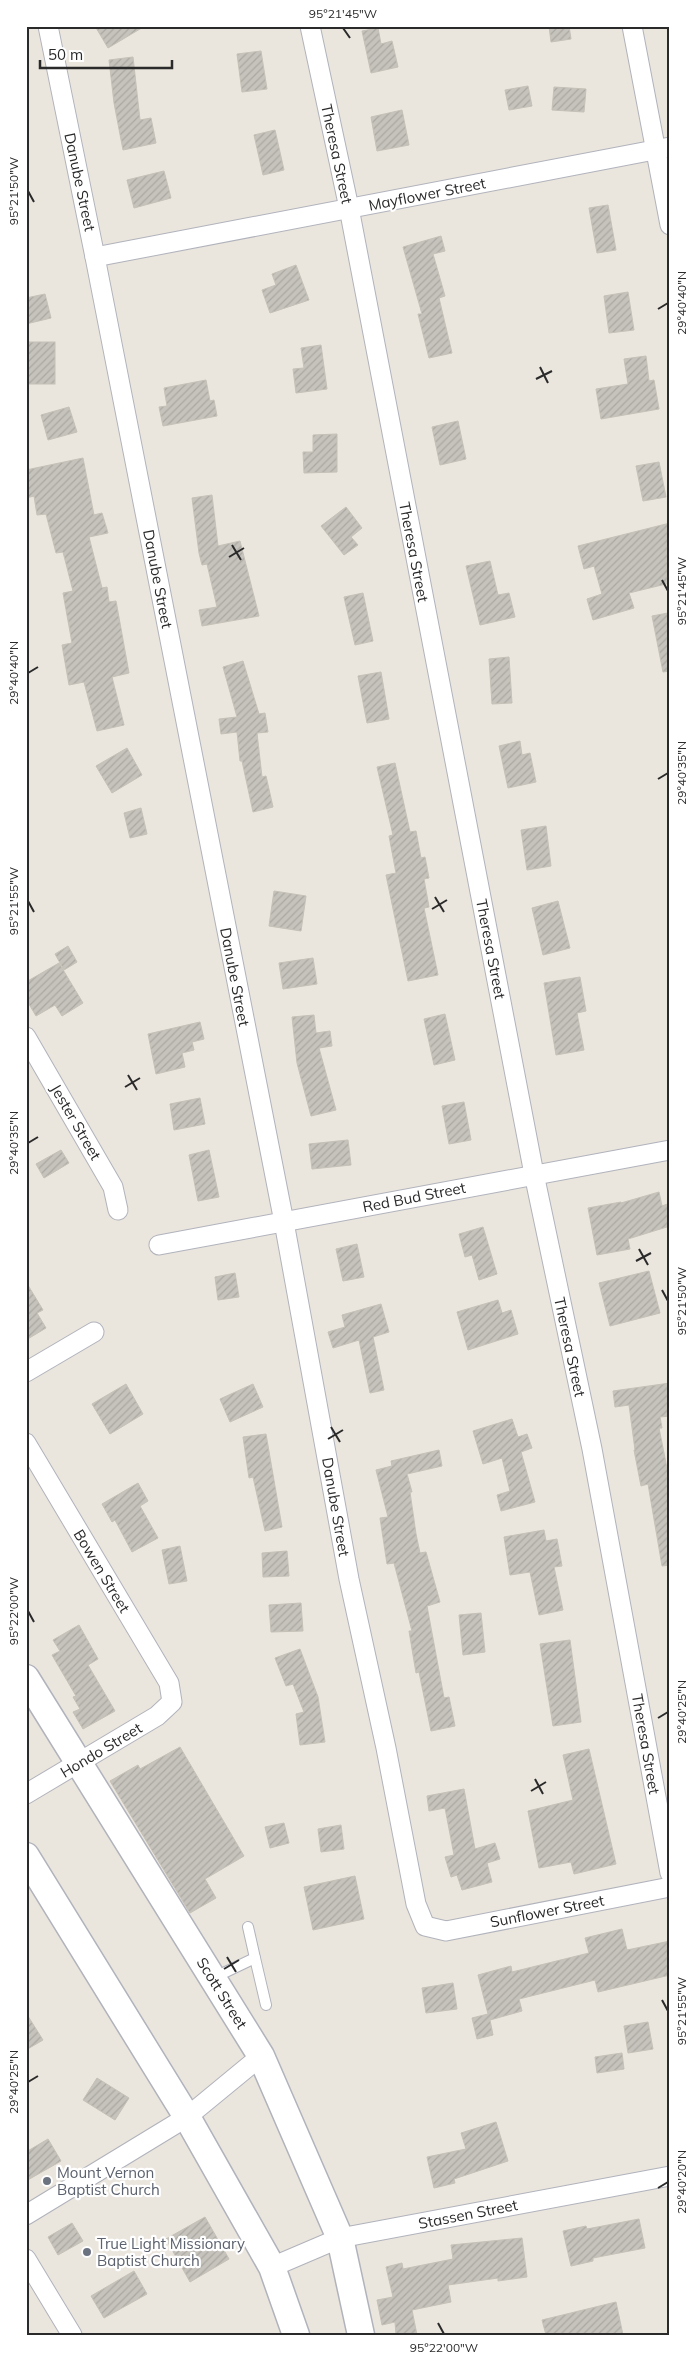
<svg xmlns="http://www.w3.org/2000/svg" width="696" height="2361" viewBox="0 0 696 2361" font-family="Mulish,sans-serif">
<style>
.building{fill:url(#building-hatch);stroke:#c5c1b7}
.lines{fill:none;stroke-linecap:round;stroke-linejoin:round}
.lane-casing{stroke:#b1b3bc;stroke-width:12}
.street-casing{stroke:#b1b3bc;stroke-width:21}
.secondary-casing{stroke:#b1b3bc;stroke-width:29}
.lane{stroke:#fff;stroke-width:10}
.street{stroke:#fff;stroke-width:19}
.secondary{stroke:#fff;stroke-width:26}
.ticks{fill:none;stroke:#2a2a2a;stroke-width:2}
.worship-dot{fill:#6b7280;stroke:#fff;stroke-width:2}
.labels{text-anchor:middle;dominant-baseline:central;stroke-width:4.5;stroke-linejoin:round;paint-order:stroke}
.street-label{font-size:15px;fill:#2a2a2a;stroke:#fff}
.worship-label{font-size:15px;fill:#5b616d;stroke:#fff;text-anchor:start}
.neatline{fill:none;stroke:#2a2a2a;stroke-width:2}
.ticks-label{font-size:12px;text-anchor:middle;fill:#2a2a2a}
</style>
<defs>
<pattern id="building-hatch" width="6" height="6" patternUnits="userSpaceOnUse" patternTransform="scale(1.25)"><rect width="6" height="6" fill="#c6c3bc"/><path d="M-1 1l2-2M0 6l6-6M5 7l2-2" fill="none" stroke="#aaa8a2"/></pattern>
</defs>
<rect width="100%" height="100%" fill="#eae5dd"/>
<g class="building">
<path d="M95,26h50l-37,22z"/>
<path d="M549,26h20l2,13 -20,3z"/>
<path d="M378,28l3,16 11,-3 6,26 -27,6 -9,-42z"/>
<path d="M261,51l6,38 -25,3 -5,-38z"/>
<path d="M133,57l7,63 11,-2 5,25 -33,7 -9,-47 -5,-43z"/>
<path d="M528,86l4,20 -23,4 -4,-20z"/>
<path d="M554,87l32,2 -2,23 -32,-2z"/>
<path d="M402,110l7,35 -32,6 -6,-34z"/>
<path d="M275,130l9,40 -21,5 -9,-40z"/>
<path d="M164,171l7,27 -37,10 -7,-28z"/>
<path d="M608,205l8,45 -19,3 -8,-45z"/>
<path d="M441,236l4,15 -12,3 12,42 -6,2 13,55 -23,5 -11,-44h4l-19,-67z"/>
<path d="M296,265l13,35 -39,13 -8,-23 14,-5 -4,-11z"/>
<path d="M628,292l6,38 -25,3 -5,-37z"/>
<path d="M45,294l6,24 -25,6v-26z"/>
<rect x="26" y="342" width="29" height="42"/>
<path d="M321,345l6,44 -31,4 -3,-24 11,-1 -3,-20z"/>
<path d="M646,356l3,25 5,-1 5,29 -58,10 -5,-30 32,-5 -4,-25z"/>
<path d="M206,380l4,21 4,-1 3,16 -54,10 -4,-19 8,-1 -3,-18z"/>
<path d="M69,407l8,25 -29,8 -7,-25z"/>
<path d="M458,421l8,38 -26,6 -8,-38z"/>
<path d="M337,434v38l-33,1 -1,-21h10v-17z"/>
<path d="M83,458l11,57 8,-2 6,20 -19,4 13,51 5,-1 2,15 7,-1 13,72 -17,4 12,48 -27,6 -13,-49 -15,3 -7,-40 10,-2 -9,-50 10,-2 -10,-39 -7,1 -10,-39 -9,1 -3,-19 -8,2v-28z"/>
<path d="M659,462l7,35 -23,4 -7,-35z"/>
<path d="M212,495l6,51 22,-5 19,75 -57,10 -3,-16 18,-3 -10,-43 -5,1 -3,-12 -7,-55z"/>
<path d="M346,507l16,21 -11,9 7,8 -14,10 -23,-29z"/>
<path d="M670,523v60l-41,10 5,15 -41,12 -6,-21 15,-5 -8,-28 -10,3 -6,-23z"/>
<path d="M490,561l8,34 11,-2 6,24 -35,8 -14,-59z"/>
<path d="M363,593l10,48 -18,4 -11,-48z"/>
<path d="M668,613l2,58 -7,1 -11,-56z"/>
<path d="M509,657l3,46 -20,1 -3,-45z"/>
<path d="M243,661l16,53 6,-1 3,19 -11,1 5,44 4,-1 7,31 -20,5 -11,-51h-2l-3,-29 -16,2 -2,-15 18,-2 -14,-50z"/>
<path d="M381,672l8,47 -22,4 -9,-47z"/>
<path d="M520,741l2,14 8,-2 6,29 -28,6 -9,-42z"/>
<path d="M127,748l15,27 -30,18 -16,-27z"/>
<path d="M395,763l15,69 6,-1 5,27 4,-1 4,21 -5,1 5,28 -5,1 14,67 -30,6 -22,-106 10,-2 -7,-37 4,-1 -16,-68z"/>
<path d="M141,808l6,26 -17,4 -6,-25z"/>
<path d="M546,826l5,40 -24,4 -6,-40z"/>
<path d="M274,891l32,5 -5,35 -32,-5z"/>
<path d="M558,901l12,47 -27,7 -11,-47z"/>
<path d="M68,946l9,16 -13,8 -9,-16z"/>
<path d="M313,958l4,26 -34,5 -4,-26z"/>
<path d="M59,963l24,40 -21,13 -7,-11 -19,11 -10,-17v-17z"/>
<path d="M580,977l6,34 -9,2 7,37 -28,5 -12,-72z"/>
<path d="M445,1014l10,46 -21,5 -10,-46z"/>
<path d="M314,1015l2,18 14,-2 2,15 -13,2 17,62 -25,6 -14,-53 -5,-46z"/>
<path d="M200,1022l4,17 -12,3 2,8 -12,3 3,14 -29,7 -8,-40z"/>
<path d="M200,1098l5,26 -31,6 -4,-26z"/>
<path d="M464,1102l7,38 -22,4 -7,-38z"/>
<path d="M348,1140l3,25 -39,4 -3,-25z"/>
<path d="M61,1150l8,13 -25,15 -8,-14z"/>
<path d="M209,1150l10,47 -21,4 -9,-46z"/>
<path d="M659,1192l3,14 8,-3v23l-42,13 2,10 -33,6 -9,-47 33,-6v1z"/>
<path d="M483,1227l14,47 -18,6 -7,-25 -7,2 -6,-23z"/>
<path d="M357,1244l7,33 -21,4 -7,-32z"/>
<path d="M649,1271l11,42 -50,13 -11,-43z"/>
<path d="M235,1273l4,24 -21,3 -3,-23z"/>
<path d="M26,1282l17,28 -6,3 9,15 -20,12z"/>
<path d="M498,1300l4,13 9,-3 7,24 -50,16 -11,-38z"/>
<path d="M381,1304l8,28 -16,5 11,53 -14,3 -11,-53 -26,8 -5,-16 17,-5 -3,-12z"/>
<path d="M670,1383v33l-10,1 2,11h-3l11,55v82l-8,1 -14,-82 -7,2 -7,-36h1l-6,-45 -14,2 -2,-16z"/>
<path d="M126,1384l17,30 -33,20 -18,-30z"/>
<path d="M253,1384l10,23 -33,15 -10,-23z"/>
<path d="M512,1419l6,18 9,-3 5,14 -11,4 14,50 -34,9 -4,-16 13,-4 -8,-33 -19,6 -10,-33z"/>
<path d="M266,1434l16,93 -17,4 -12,-54 -4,1 -6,-41z"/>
<path d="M439,1450l3,16 -35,8 5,18h-2l6,42 4,19 6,-1 14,50 -13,4 17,92 5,-1 6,29 -24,5 -12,-59 -3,1 -7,-42h3l-18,-68 -7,1 -7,-46 8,-1 -12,-47 16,-4 -1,-5z"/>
<path d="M138,1483l10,18 -8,5 18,32 -26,14 -17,-32 -3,2 -10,-18z"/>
<path d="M544,1530l2,11 11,-2 5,27 -8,1 9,43 -24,5 -9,-43 -20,3 -6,-38z"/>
<path d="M180,1546l7,35 -18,3 -7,-34z"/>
<path d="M287,1551l2,25 -26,1 -1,-24z"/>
<path d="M301,1603l2,28 -32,1 -2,-27z"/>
<path d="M481,1613l4,39 -22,3 -4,-40z"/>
<path d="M79,1625l19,34 -10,6 27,46 -32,18 -10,-17 7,-3 -7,-12 3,-1 -24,-41 8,-4 -7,-11z"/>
<path d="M570,1640l11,82 -28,4 -13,-82z"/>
<path d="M300,1649l18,48 7,45 -25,3 -4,-31 8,-2 -11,-28 -7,2 -11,-28z"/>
<path d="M180,1747l64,109 -39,23 11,19 -26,15 -80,-132 28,-16 2,4z"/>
<path d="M589,1749l27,115 -42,10 -3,-12 -32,6 -11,-57 45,-11 -10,-45z"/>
<path d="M464,1789l11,60 20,-6 5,16 -13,4 5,19 -30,8 -5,-15 -6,2 -6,-20 9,-2 -9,-47 -16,3 -2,-15z"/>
<path d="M284,1823l5,20 -19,5 -5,-21z"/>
<path d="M341,1825l3,24 -23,3 -3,-23z"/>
<path d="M355,1876l9,43 -51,11 -9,-43z"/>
<path d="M622,1929l5,21 43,-9v34l-72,17 -3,-12 -76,19 3,12 -32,9 3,15 -16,4 -5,-21 16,-4 -10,-39 33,-9 1,6 77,-19 -4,-15z"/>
<path d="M453,1983l4,26 -31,4 -4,-25z"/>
<path d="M26,2013l17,27 -17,10z"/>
<path d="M648,2022l5,27 -25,4 -4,-27z"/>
<path d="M622,2053l2,16 -27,4 -2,-16z"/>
<path d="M97,2078l32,20 -14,22 -32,-20z"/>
<path d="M496,2122l12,39 -54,18 1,4 -21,5 -7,-31 39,-8 -5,-16z"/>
<path d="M48,2139l13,22 -35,20v-29z"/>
<path d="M205,2217l24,42 -39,23 -24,-43z"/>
<path d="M639,2219l6,29 -52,10v3l-22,5 -8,-35 23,-5 1,3z"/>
<path d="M72,2223l11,18 -25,14 -10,-18z"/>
<path d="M522,2238l5,39 -29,4v-3l-50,7 3,17 -39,8 5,25h-21l-1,-13 -13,3 -5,-25 16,-3 -7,-30 16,-4 1,6 50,-10 -2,-14z"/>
<path d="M134,2271l13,23 -43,24 -13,-22z"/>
<path d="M616,2302l7,33h-77l-4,-15z"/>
</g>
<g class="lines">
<g class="lane-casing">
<g id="lane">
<path d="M255,1958l11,47"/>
<path d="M213,1978l42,-20 -7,-31"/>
</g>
</g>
<g class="street-casing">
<g id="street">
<path d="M48,26l47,231 189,965 65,357 37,169 30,156 9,22 21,5 224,-44"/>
<path d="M310,26l39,182 185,966 58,275 78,424"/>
<path d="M632,26l38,199"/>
<path d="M95,257l575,-110"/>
<path d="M26,1037l87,150 5,23"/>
<path d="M159,1245l511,-95"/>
<path d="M26,1372l68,-40"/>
<path d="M26,1443l143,240 3,19 -15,14 -131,78"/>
<path d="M26,2215l161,-98 74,-61"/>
<path d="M26,2259l46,76"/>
<path d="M272,2267l68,-29 330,-62"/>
</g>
</g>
<g class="secondary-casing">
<g id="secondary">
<path d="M26,1678l235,378 79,182 21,97"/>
<path d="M26,1856l161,261 85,150 24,68"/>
</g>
</g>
<use href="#lane" class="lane"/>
<use href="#street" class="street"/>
<use href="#secondary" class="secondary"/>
</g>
<path class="ticks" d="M343,28l7,10M28,191l6,11M658,309l10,-6M540,367l8,16M536,379l16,-8M232,545l9,15M229,557l15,-9M662,580l6,11M28,673l10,-6M658,779l10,-6M435,897l9,15M28,901l6,11M432,909l15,-9M128,1075l9,15M125,1087l15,-9M28,1143l10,-6M639,1249l9,16M636,1261l15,-8M662,1290l6,11M331,1427l9,15M328,1439l15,-9M28,1611l6,11M658,1718l10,-6M535,1779l8,15M531,1791l15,-9M227,1957l9,15M224,1969l15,-9M662,2000l6,11M28,2082l10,-6M658,2188l10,-6M438,2323l6,11"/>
<g class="worship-dot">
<circle cx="47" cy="2181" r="5"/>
<circle cx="87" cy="2252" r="5"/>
</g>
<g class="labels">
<g class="street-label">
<text transform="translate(337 154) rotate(78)">Theresa Street</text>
<text transform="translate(80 182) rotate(78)">Danube Street</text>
<text transform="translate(427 194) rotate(-11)">Mayflower Street</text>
<text transform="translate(414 552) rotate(79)">Theresa Street</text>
<text transform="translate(158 579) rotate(79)">Danube Street</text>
<text transform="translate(491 949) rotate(79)">Theresa Street</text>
<text transform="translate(235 977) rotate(79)">Danube Street</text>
<text transform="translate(76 1122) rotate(60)">Jester Street</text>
<text transform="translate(414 1197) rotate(-11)">Red Bud Street</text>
<text transform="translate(570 1347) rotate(78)">Theresa Street</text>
<text transform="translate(336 1507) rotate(80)">Danube Street</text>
<text transform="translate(102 1571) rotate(59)">Bowen Street</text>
<text transform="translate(646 1744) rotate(80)">Theresa Street</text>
<text transform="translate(101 1750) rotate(-31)">Hondo Street</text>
<text transform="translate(547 1911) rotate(-11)">Sunflower Street</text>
<text transform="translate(222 1993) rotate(58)">Scott Street</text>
<text transform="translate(468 2214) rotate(-11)">Stassen Street</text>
</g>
<g class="worship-label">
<text x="57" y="2172">Mount Vernon<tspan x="57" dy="17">Baptist Church</tspan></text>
<text x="97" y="2243">True Light Missionary<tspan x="97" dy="17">Baptist Church</tspan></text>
</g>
</g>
<rect width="696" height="2361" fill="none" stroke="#ffffff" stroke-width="55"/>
<path d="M40 60v8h132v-8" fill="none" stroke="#2a2a2a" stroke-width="2.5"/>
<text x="48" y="60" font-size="15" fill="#2a2a2a" stroke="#ffffff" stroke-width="4" paint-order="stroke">50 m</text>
<rect x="28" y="28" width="640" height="2306" class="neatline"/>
<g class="ticks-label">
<text x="343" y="18">95°21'45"W</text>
<text transform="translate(14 191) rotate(-90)" y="4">95°21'50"W</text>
<text transform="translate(682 303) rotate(-90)" y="4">29°40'40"N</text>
<text transform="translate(682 591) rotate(-90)" y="4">95°21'45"W</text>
<text transform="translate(14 673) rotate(-90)" y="4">29°40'40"N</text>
<text transform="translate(682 773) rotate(-90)" y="4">29°40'35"N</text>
<text transform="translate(14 901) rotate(-90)" y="4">95°21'55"W</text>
<text transform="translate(14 1143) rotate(-90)" y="4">29°40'35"N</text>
<text transform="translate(682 1301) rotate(-90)" y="4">95°21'50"W</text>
<text transform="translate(14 1611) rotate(-90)" y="4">95°22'00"W</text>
<text transform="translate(682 1712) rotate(-90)" y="4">29°40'25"N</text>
<text transform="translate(682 2011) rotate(-90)" y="4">95°21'55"W</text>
<text transform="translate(14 2082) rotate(-90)" y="4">29°40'25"N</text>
<text transform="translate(682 2182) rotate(-90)" y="4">29°40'20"N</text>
<text x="444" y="2352">95°22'00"W</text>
</g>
</svg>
